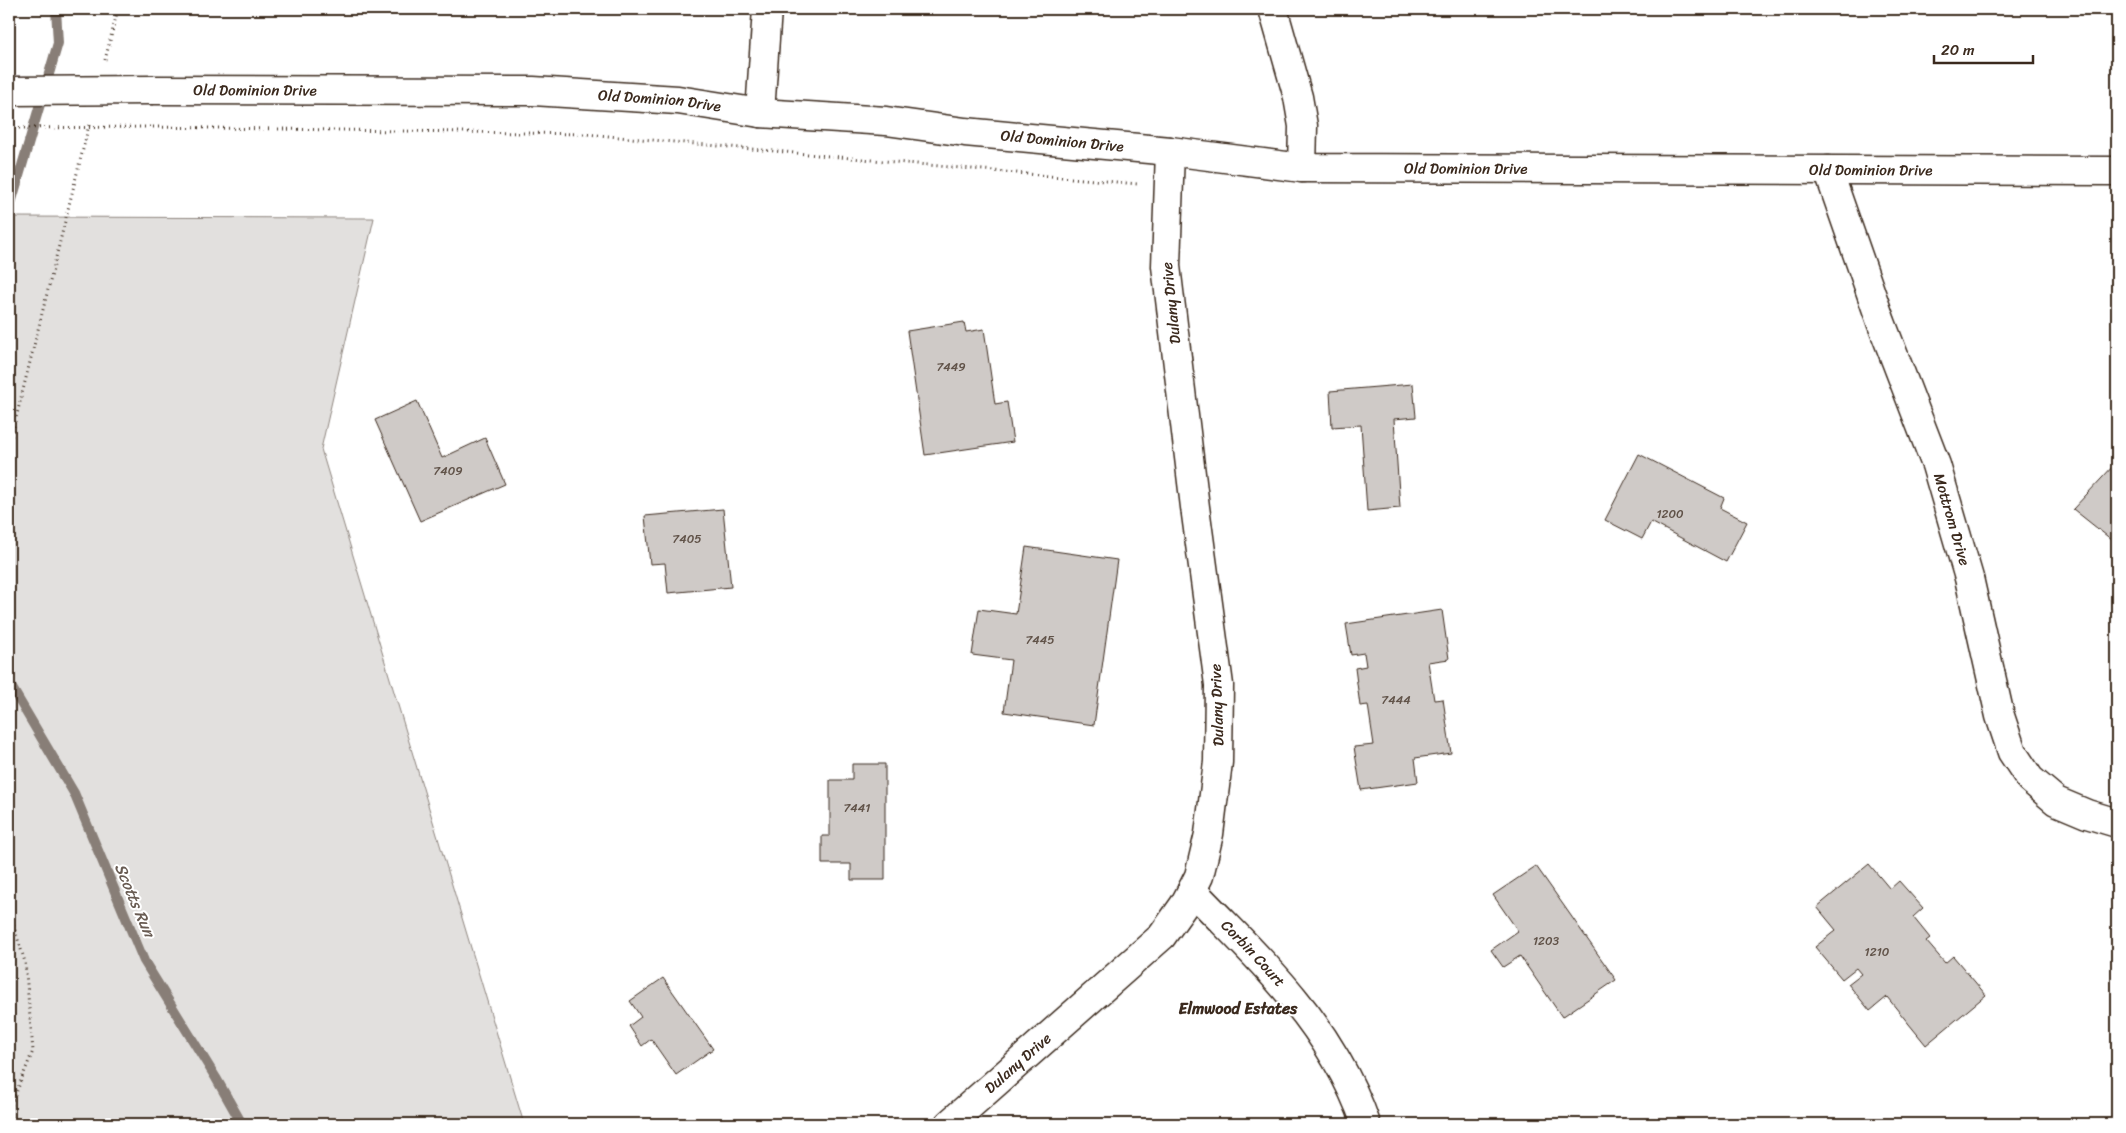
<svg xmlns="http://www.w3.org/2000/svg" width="2126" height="1133" viewBox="0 0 2126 1133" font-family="Sriracha,sans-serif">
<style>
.green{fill:#e2e0de;stroke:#8e857e}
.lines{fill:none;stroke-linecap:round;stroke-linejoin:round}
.stream{stroke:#887e77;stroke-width:10}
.building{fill:#cfcac7;stroke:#3b2a1e}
.street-casing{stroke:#3b2a1e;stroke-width:31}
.secondary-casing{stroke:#3b2a1e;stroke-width:31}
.path{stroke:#3b2a1e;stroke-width:3;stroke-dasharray:1 4;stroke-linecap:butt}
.street{stroke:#fff;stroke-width:28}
.secondary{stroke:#fff;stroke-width:28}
.secondary-bridge-casing{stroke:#3b2a1e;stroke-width:31;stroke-linecap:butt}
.path-bridge{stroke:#3b2a1e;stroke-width:3;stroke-dasharray:1 4;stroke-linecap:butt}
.secondary-bridge{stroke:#fff;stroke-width:28}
.labels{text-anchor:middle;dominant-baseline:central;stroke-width:4;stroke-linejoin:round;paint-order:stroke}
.number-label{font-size:12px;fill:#605248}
.street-label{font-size:15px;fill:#3b2a1e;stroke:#fff}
.water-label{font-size:16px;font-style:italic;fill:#685b52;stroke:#fff}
.neighbourhood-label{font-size:16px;font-weight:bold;fill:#3b2a1e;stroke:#fff}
</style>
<rect width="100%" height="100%" fill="#fff"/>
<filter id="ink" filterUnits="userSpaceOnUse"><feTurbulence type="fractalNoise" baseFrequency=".02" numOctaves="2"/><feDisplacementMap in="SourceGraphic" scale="10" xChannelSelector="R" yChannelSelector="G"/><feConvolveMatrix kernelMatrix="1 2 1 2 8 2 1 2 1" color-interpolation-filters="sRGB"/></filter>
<g filter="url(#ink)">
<path class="green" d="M9,217l365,1 -53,231 203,675h-515z"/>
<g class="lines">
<g class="stream">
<path d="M9,210l49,-167 -2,-34"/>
<path d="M9,683l65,110 70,168 72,117 26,46"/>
</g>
</g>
<g class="building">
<path d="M964,322l2,10 18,-3 11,75 12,-2 6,40 -88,13 -18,-124z"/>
<path d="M1413,384l3,33 -22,2 6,89 -33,3 -6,-86 -29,2 -2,-36z"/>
<path d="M417,401l25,57 43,-20 20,46 -85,37 -45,-101z"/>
<path d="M1639,454l85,44 -4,10 27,14 -21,40 -75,-40 -9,17 -37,-19z"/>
<path d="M2116,463l1,1v80l-44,-35z"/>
<path d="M723,509l8,78 -63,6 -3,-30 -15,1 -5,-48z"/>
<path d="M1026,547l91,13 -23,165 -90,-13 7,-52 -39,-5 7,-46 37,5z"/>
<path d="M1442,610l7,49 -21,3 6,38 9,-1 8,54 -36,5 3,24 -57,8 -7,-43 20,-2 -6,-40 -8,1 -5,-38 11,-2 -2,-13 -13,2 -5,-31z"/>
<path d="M852,764h33v116h-34v-16h-29v-28h8v-56h22z"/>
<path d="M1869,864l21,25 9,-8 24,27 -10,9 17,21 -4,3 19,22 8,-7 33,39 -60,50 -39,-48 -17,14 -22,-27 13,-10 -5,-6 -14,11 -27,-32 21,-17 -19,-23z"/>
<path d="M1536,866l80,114 -54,37 -42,-61 -17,11 -12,-17 27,-19 -25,-36z"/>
<path d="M663,978l50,71 -37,26 -25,-36 -9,7 -13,-20 12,-9 -11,-16z"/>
</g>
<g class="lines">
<g class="street-casing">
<g id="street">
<path d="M1273,9l25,88 5,29 -1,42"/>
<path d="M760,113l7,-104"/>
<path id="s1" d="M1828,170l53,152 55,143 33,113 31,138 12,36 18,27 26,22 31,13 30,9"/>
<path id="s2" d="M1192,890c34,36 71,70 102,109 30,36 57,81 72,125"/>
<path id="s3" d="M949,1124l213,-188 22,-31 8,-15 7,-14 10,-42 9,-72 1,-77 -24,-178 -29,-241 4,-115"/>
</g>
</g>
<g class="secondary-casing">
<g id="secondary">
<path id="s4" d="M154,90l379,1 145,9 82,13 126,8 79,11 205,19 132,17 815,3"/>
</g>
</g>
<g class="path">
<path d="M105,60l13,-51"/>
<path d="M153,127l433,7 552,50"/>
<path d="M9,446l81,-325"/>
<path d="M9,911l16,51 8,89 -24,59"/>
</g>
<use href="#street" class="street"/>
<use href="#secondary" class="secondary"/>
<g class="secondary-bridge-casing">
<path id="secondary-bridge" d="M9,91l145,-1"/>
</g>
<path class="path-bridge" d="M9,128l144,-1"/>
<use href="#secondary-bridge" class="secondary-bridge"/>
</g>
</g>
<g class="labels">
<g class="number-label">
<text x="951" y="367">7449</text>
<text x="448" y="471">7409</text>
<text x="1670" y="514">1200</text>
<text x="687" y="539">7405</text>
<text x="1040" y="640">7445</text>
<text x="1396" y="700">7444</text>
<text x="857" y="808">7441</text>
<text x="1546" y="941">1203</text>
<text x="1877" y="952">1210</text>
</g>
<g class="street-label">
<text stroke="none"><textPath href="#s4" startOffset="101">Old Dominion Drive</textPath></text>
<text stroke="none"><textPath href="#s4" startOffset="506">Old Dominion Drive</textPath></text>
<text stroke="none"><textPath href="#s4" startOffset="911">Old Dominion Drive</textPath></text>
<text stroke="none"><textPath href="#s4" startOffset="1316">Old Dominion Drive</textPath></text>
<text stroke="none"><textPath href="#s4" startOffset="1721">Old Dominion Drive</textPath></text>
<text transform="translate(1171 303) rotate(-96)">Dulany Drive</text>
<text stroke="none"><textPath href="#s1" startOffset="371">Mottrom Drive</textPath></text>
<text transform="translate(1217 705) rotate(-92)">Dulany Drive</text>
<text stroke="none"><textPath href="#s2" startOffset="88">Corbin Court</textPath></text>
<text stroke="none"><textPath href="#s3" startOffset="92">Dulany Drive</textPath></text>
</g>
<g class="water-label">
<text transform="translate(135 900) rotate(67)">Scotts Run</text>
</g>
<g class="neighbourhood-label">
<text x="1238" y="1008">Elmwood Estates</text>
</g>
</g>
<rect width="2126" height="1133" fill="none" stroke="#fff" stroke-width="30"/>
<rect x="15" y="15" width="2096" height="1103" fill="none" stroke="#3b2a1e" stroke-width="2" filter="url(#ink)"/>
<path d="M1934 55v8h99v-8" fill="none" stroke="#3b2a1e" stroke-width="2.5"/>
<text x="1941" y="55" font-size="15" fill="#3b2a1e" stroke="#ffffff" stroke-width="4" paint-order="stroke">20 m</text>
</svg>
